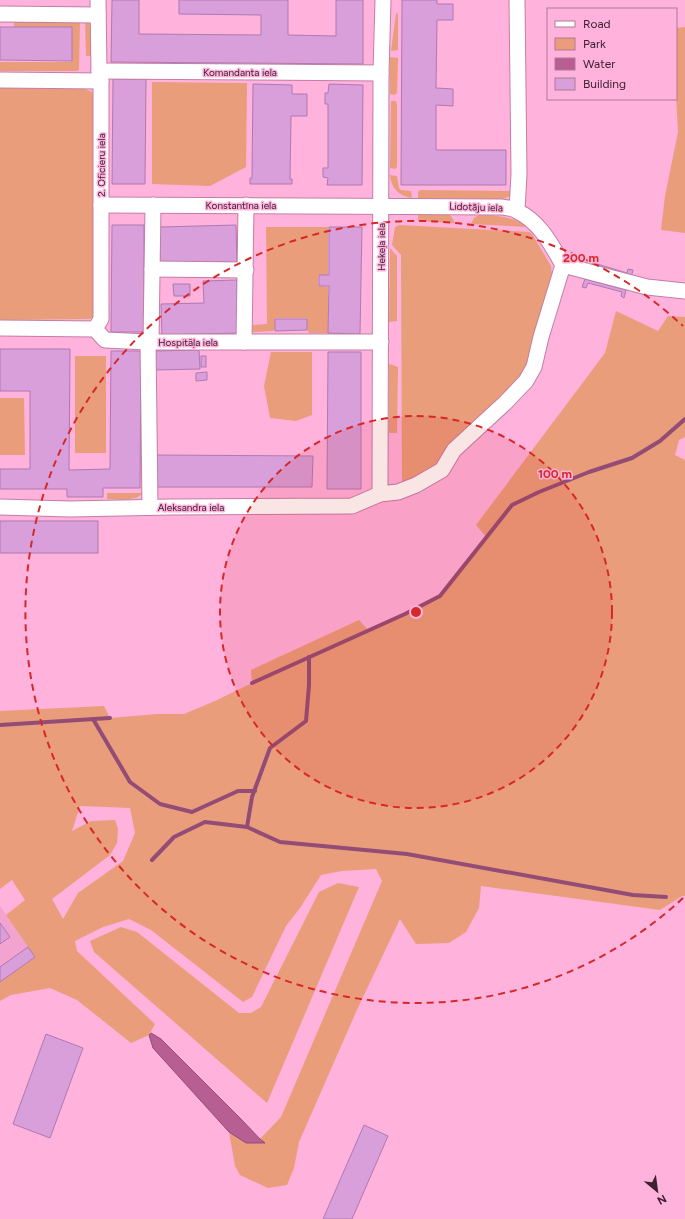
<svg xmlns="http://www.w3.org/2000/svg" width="685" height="1219" viewBox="0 0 685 1219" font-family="Figtree,sans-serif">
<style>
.built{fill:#f2a3cf}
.green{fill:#ea9d7a;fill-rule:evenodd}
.water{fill:#b75e93;stroke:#924c76}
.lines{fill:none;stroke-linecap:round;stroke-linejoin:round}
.stream{stroke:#924c76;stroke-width:4}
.building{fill:#d89fda;stroke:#af79b1}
.minor-casing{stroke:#c47da5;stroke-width:17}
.minor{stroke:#fff;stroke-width:15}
.ring{fill:none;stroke:#d62828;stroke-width:2;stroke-dasharray:7 5}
.labels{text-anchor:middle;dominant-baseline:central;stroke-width:3;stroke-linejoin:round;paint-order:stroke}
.street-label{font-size:10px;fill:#3d2131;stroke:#feb2dc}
.centre{fill:#d62828;stroke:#feb2dc;stroke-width:2}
.ring-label{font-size:12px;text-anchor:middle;font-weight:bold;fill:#d62828;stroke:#feb2dc;stroke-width:3;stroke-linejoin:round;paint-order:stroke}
</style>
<rect width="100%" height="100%" fill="#feb2dc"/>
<path class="built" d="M0,906l35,51 -35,25z"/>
<g class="green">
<path d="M396,13l2,1v36l-7,1z"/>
<path d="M14,19l66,2 -1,49 -2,1h-77v-9h72v-35h-58z"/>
<path d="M85,21h7v35h-6z"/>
<path d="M685,27v206l-24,-3 4,-34 13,-64 -2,-36v-68z"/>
<path d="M390,57l8,1 -1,35 -3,2 -4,-1z"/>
<path d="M152,82l95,1 -1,84 -36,19 -58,-2z"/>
<path d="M0,88l85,1 7,3 3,8v217l-6,2 -89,1z"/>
<path d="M391,101h5l1,4v62l-2,2 -5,-1z"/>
<path d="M390,175l7,1 2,12 2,2 10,1 1,7c-13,-2 -21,-10 -22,-23z"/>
<path d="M420,190l92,1 -2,5 -7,3 -85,-1v-6z"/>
<path d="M418,214h30l3,2 4,7 -37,-2z"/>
<path d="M479,215c18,0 34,2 49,12l-57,-3 3,-6z"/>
<path d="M399,225l130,7 3,2 19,32 1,10 -15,60 -14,38 -21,29 -43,33 -12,11 -7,18 -38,22 -1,-232 -9,-10 3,-18z"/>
<path d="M266,227h62v48h-10v11l10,1v46h-19l-2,-4v-11h-32v11l-2,2 -20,1 -1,-4 1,-3 14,-1z"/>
<path d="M390,248l7,8v65l-8,1z"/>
<path d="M616,311l42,20 10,-15 17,1v120l-6,3 -4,15 10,5v436h-3l-22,14 -179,-24 -2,22 -13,24 -17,11 -33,1 -16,-25 -44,93 -57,130 -5,26 -7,17 -19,3 -28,-13 -5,-9 -6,-34 17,11h18l-4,-4 21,-22 101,-236 -6,-12 -34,2 -21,4 -21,33 -14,18 -34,71 -9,5 -92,-72 -22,-11 -26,8 -28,14 2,10 78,73 -6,11 -18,8 -54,-43 -27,-12 -39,7 -11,6v-19l35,-25 -29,-42 19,-15 -13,-20 -12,9v-178l104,-5 6,12 47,-4h27l31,-13 37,-18 -1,-13 108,-50 9,10 37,-16 35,-18 46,-59 -10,-12 129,-172zM80,806l50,2 5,25 -12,28 -45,32 -15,26 -11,-20 58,-44 7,-12 1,-14 -3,-9 -24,1 -19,10z"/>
<path d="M271,352h41v63l-16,6 -26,-3 -6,-32z"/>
<rect x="75" y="356" width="31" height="97"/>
<path d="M389,364l4,1 5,2 -1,66h-8z"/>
<path d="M0,398h24l1,57h-25z"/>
<path d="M107,493h36c-8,9 -24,6 -36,6z"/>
<path d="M338,883l21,4 -92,216 -173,-151 -4,-11 31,-14 16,5 102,81h12l10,-6 58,-115z"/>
</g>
<path class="water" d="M151,1033l10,6 78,78 21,22 5,4h-19l-17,-11 -76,-84 -4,-13z"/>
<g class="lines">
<g class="stream">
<path d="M252,683l153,-69 35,-18 72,-91 27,-13 50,-20 43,-14 28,-17 25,-22"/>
<path d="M93,719l37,63 30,22 32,8 46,-21h17"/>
<path d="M0,725l110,-7"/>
<path d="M247,827l5,-30 18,-49 36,-27 3,-36v-28"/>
<path d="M152,860l22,-23 31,-15 42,5 33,15 127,12 226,41 33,2"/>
</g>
</g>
<g class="building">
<path d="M112,0h27v34l122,1v-20l-82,-1v-14h109v35l48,1v-36h27v64l-252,-2z"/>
<path d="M402,0h35v4h16v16h-16l-1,68 17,1v17l-17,-1v45h70v35h-105z"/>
<path d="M0,27h72v34l-72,-1z"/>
<path d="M113,79h33l-1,105h-33z"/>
<path d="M253,84l39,1v9h15v22h-16l-1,63h2v5h-42v-6h2z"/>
<path d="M329,84l34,1 -1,100h-35l1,-7 -5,-1v-9h5v-64h-3v-11h3z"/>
<path d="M112,225h32v107h-33z"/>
<path d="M236,225l1,43h-9v-6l-68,1v-36z"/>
<path d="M329,227h33l-2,107 -32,-1 1,-47h-10v-11h10z"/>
<path d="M591,259l4,1 -1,3 33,10 1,-4 5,1 -2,8 -42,-12z"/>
<path d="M585,279l41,11 -2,8 -3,-2 1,-4 -34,-9 -2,5 -4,-1z"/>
<path d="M237,280l1,53 -76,2 -1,-31 43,-1 -1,-22z"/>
<path d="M173,284h17v12h-16z"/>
<path d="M275,319h32v11l-32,1z"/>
<path d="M0,349h70l-1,121 41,-1 1,-118h30l-1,137h-37v9h-36v-8h-67v-20h30v-78h-30z"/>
<path d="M199,350l1,19 -45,1v-19z"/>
<path d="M328,352h33v137h-34z"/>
<rect x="201" y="356" width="5" height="11"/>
<path d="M207,372v8l-11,1v-8z"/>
<path d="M155,455l158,1 -1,31h-157z"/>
<rect x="0" y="521" width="98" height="32"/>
<path d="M0,923l10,14 -10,7z"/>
<path d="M28,947l7,10 -35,25v-15z"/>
<path d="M46,1034l37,14 -33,90 -37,-14z"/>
<path d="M364,1125l24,11 -36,83h-29z"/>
</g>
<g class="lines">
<g class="minor-casing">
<g id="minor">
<path d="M0,14l98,1"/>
<path d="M99,71l282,2"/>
<path d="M0,80l101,1"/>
<path d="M101,205l401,2c5,1 11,1 15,4 23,11 34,33 46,54l84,22 38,4"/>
<path d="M517,210l2,-36 -2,-174"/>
<path d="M152,269l94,1"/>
<path d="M0,328l95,1 10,11 43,2h233"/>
<path d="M95,329l6,-10v-238l-2,-10 -1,-71"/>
<path d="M148,342l2,165"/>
<path d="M151,342l2,-137"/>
<path d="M244,342l2,-137"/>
<path d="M380,494l1,-421 2,-73"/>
<path d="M0,507l70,2 101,-2 181,-1 28,-12 18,-2 18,-7 26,-15 12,-20 51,-47 21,-22 8,-14 7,-30 22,-72"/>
</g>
</g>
<use href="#minor" class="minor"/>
</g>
<circle cx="416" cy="612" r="196" fill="#d62828" fill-opacity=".12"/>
<g class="ring">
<circle cx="416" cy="612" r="196"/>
<path d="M683 898A391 391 0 1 1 683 326"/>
</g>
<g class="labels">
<g class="street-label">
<text x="240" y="72">Komandanta iela</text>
<text transform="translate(101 165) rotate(-90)">2. Oficieru iela</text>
<text x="241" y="205">Konstantīna iela</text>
<text transform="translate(476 207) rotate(2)">Lidotāju iela</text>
<text transform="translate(381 247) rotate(-90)">Hekeļa iela</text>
<text x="188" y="342">Hospitāļa iela</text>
<text x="191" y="507">Aleksandra iela</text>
</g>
</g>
<circle cx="416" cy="612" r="6" class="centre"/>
<g class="ring-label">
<text x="581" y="262">200 m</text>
<text x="555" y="478">100 m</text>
</g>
<rect x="547" y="8" width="130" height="92" fill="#feb2dc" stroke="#b17898"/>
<rect x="555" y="21" width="20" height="6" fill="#ffffff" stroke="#b17898"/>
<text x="583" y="28" font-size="12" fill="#3d2131">Road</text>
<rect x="555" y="38" width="20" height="12" fill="#ea9d7a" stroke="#b17898"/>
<text x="583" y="48" font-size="12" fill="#3d2131">Park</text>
<rect x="555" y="58" width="20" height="12" fill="#b75e93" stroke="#b17898"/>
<text x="583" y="68" font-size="12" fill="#3d2131">Water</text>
<rect x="555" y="78" width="20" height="12" fill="#d89fda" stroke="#b17898"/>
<text x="583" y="88" font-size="12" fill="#3d2131">Building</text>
<g transform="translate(657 1191) rotate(151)" stroke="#feb2dc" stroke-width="3" paint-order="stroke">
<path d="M0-3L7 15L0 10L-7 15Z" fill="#3d2131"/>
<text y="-6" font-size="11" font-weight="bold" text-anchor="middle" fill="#3d2131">N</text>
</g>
</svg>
